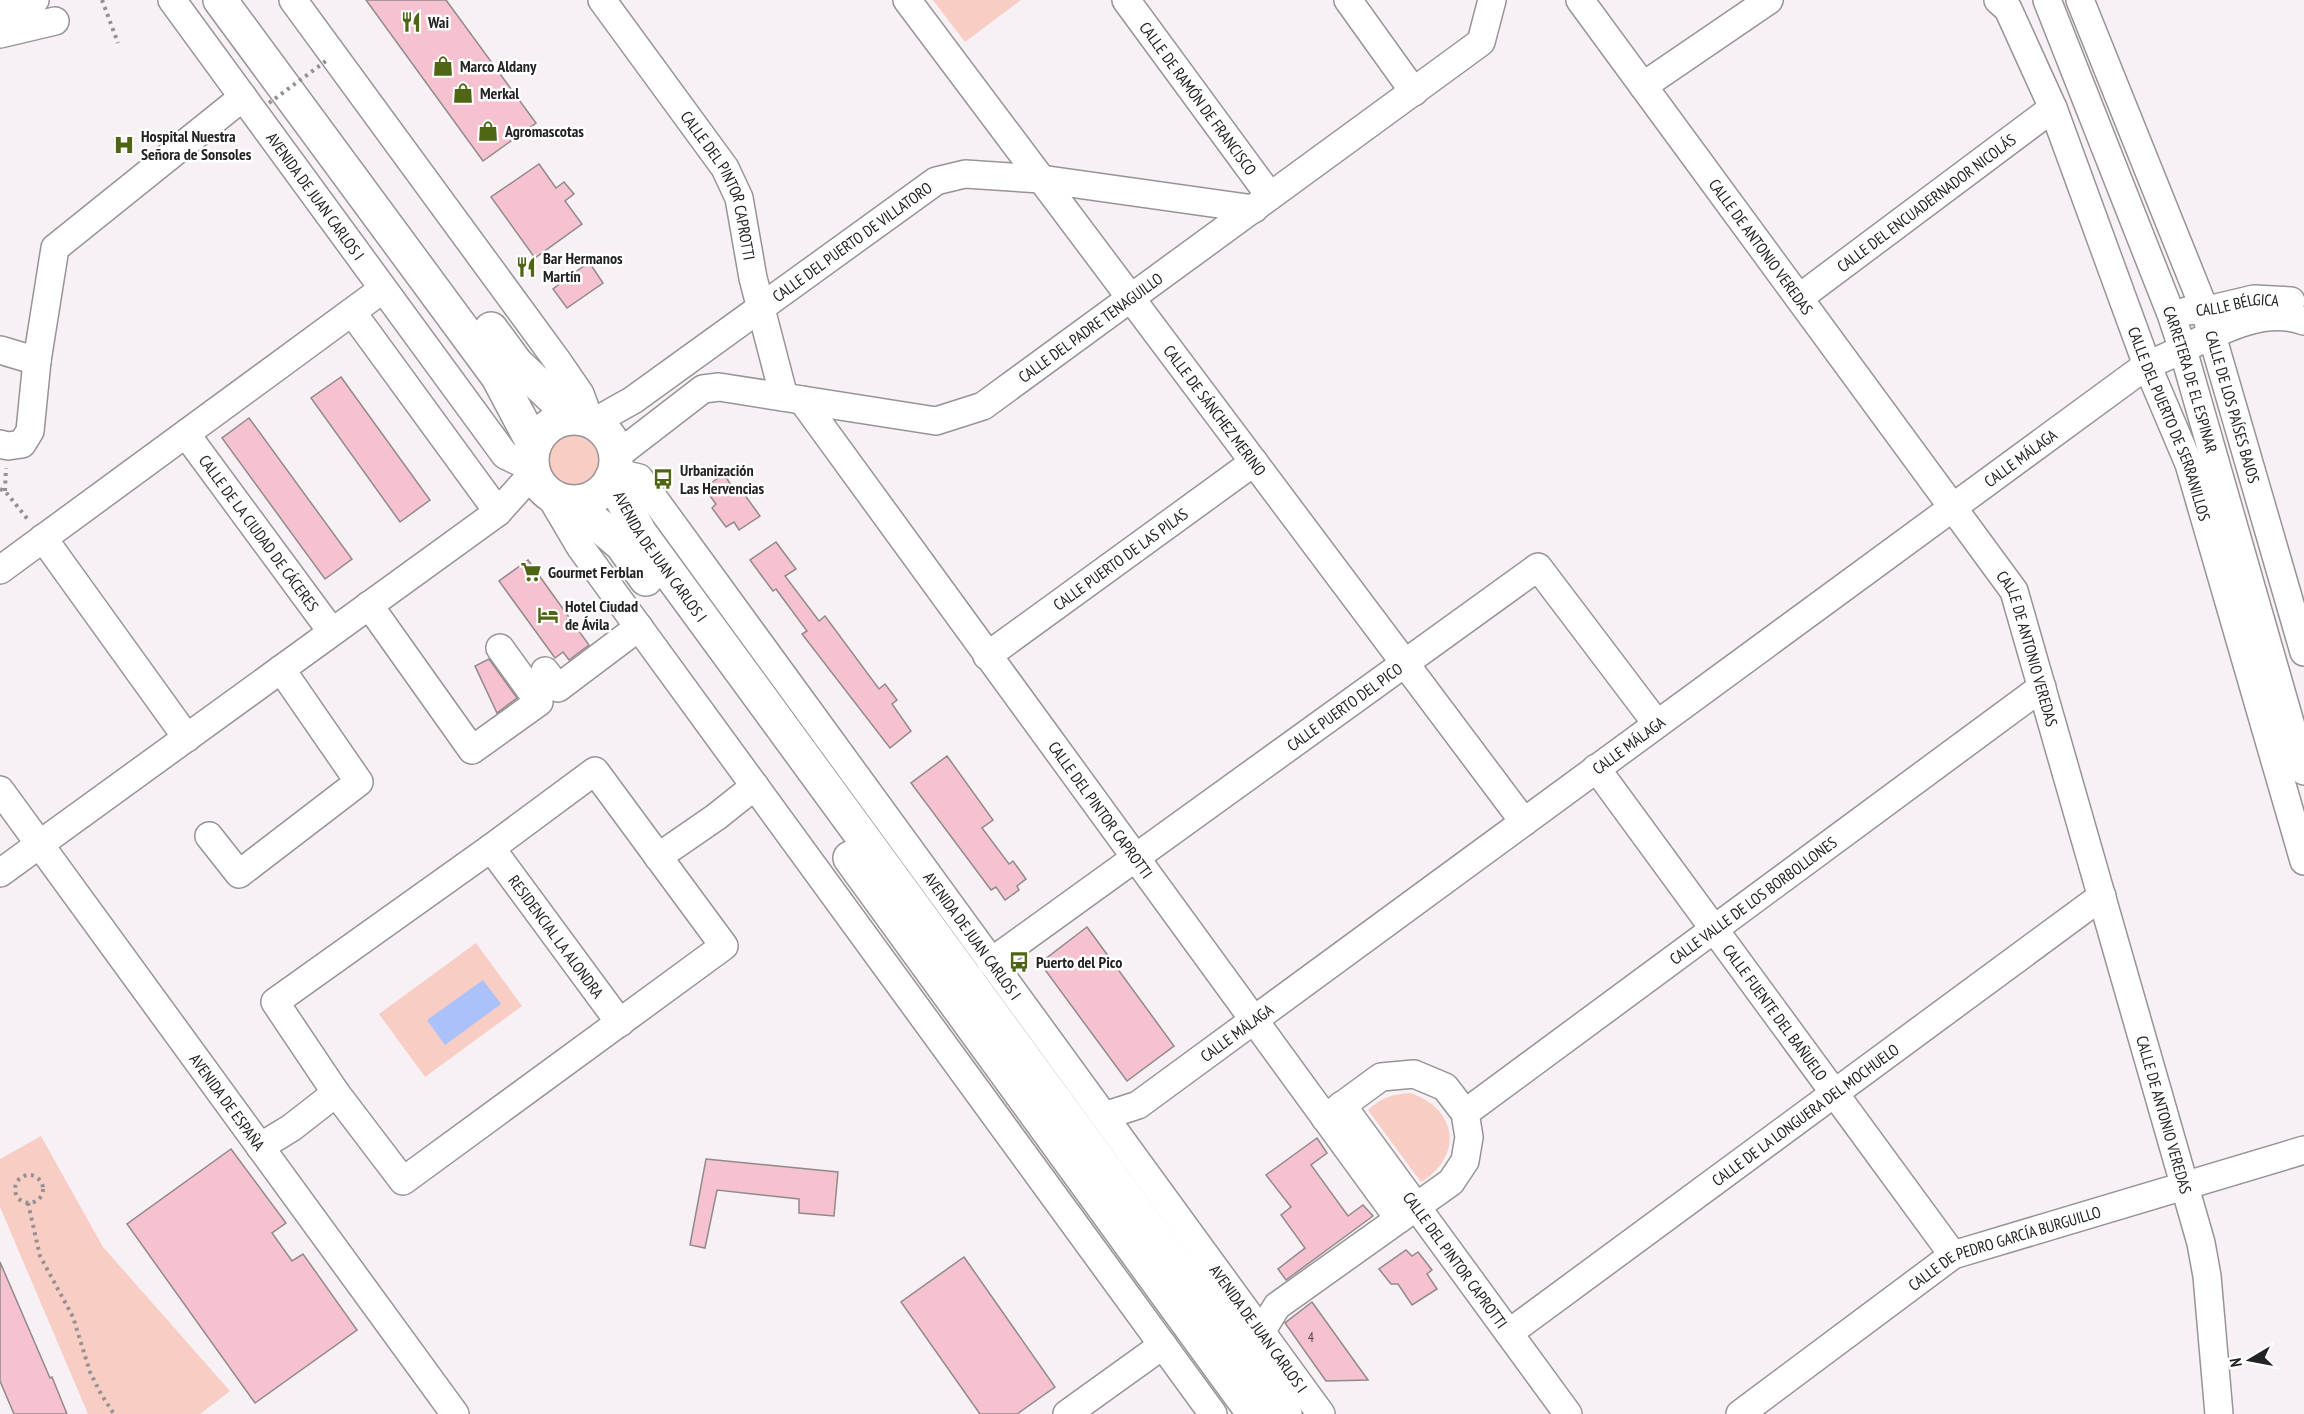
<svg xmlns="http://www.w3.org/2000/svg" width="2304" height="1414" viewBox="0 0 2304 1414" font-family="'PT Sans Narrow',sans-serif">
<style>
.green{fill:#f8cdc4}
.water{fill:#abc1f9}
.building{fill:#f6c2d0;stroke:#91898b;stroke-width:1.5}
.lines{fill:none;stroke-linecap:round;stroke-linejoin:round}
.minor-casing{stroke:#989397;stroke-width:30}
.highway-casing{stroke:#989397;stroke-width:36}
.path{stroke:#949094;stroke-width:4;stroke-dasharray:3 4.5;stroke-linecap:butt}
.minor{stroke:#fff;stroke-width:27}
.highway{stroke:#fff;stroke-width:33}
.path-bridge{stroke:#949094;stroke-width:4;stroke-dasharray:3 4.5;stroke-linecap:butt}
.labels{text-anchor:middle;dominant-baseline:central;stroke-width:5;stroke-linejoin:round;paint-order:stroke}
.number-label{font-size:14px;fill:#584a4f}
.poi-label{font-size:16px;font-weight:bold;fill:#242224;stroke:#fff;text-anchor:start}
.street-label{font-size:16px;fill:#242224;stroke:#fff}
</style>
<rect width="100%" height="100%" fill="#f7f1f6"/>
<g class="green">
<path d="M933,0h88l-56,42z"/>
<circle cx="574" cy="461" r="26"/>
<path d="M476,943l46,63 -97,71 -46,-63z"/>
<path d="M1410,1093c47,15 54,63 11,89l-53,-72c13,-12 24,-16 42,-17z"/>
<path d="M41,1136l62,111 127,144 -30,23h-112l-88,-207v-48z"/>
</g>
<path class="water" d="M483,980l18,24 -56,41 -18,-25z"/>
<g class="building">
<path d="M366,0h80l90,123 -53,38z"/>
<path d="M539,164l17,24 8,-6 10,12 -9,7 17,23 -47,34 -44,-61z"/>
<path d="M589,262l14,21 -36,25 -14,-19z"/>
<path d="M341,377l89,123 -30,22 -89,-124z"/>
<path d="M249,418l103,141 -27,20 -103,-141z"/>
<path d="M724,474l10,16 5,-3 21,29 -21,14 -5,-8 -8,5 -14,-19 4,-4 -12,-16z"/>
<path d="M776,542l20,27 -11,7 34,45 6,-5 54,73 6,-5 12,16 -5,4 19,27 -21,17 -88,-114 5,-3 -31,-42 -3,2 -23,-31z"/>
<path d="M528,560l61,85 -20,15 -6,-8 -8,6 -56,-77z"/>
<path d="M489,659l28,39 -20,15 -22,-47z"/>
<path d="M947,756l46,64 -11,8 27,36 4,-3 13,18 -9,7 2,4 -14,10 -9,-13 -5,3 -80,-107z"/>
<path d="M1087,927l87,119 -47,35 -87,-118z"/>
<path d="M1317,1138l10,15 -16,12 37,51 15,-11 10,11 -87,64 -8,-11 27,-21 -24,-33 10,-8 -25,-32z"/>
<path d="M231,1149l55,74 -14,10 20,28 11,-7 54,76 -102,73 -128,-179z"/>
<path d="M706,1159l132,13 -4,44 -35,-3v-14l-82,-9 -12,58 -15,-3z"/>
<path d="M1406,1250l6,6 6,-4 14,18 -5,4 10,15 -25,16 -14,-21h-7l-12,-15z"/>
<path d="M964,1257l91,130 -38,27h-37l-79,-112z"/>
<path d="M0,1262l50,116 2,-1 15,37h-53l-14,-33z"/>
<path d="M1312,1302l56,78 -42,1 -41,-58z"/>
</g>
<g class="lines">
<g class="minor-casing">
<g id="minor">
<path id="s1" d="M172,0l333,455 27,13"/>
<path d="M293,0l263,359 24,35 10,27"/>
<path id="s2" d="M602,0l123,168 14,30 14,80 31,119"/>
<path id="s3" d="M907,0l617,822"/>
<path id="s4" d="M1126,0l144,196"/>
<path d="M1348,0l66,92"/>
<path id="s5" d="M1580,0l434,591 187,652 6,33 12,138"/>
<path id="s6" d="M1998,0l10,9 45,99 94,257 42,99 115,397"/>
<path id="s7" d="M2047,0l124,314 12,36 121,421"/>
<path id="s8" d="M2080,0l124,308 100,344"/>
<path d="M0,9l35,-9"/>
<path d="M0,34l55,-13"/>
<path d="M1643,86l126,-86"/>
<path id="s9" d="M1799,298l254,-190"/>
<path id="s10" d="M2187,311l29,-3 38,-9 37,2"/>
<path d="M352,312l146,200"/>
<path d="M0,350l37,11"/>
<path id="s11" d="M802,400l597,819"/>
<path id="s12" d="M594,422l39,-22 303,-219 29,-7 76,5 213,30"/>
<path id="s13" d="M186,434l146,198"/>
<path d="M0,444l8,2 14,-2 8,-13 7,-70 18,-113 188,-151"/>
<path id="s14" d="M616,456l87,-67 16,-2 217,34 47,-15 498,-364 11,-42"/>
<path id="s15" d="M614,472l25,6 682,936"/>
<path d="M549,494l32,54 632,866"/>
<path d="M43,538l144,200"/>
<path d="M0,570l383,-281"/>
<path d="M369,605l103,145 67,-48 -39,-54"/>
<path id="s16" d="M987,656l267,-194"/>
<path d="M545,671l13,17 81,-61"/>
<path id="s17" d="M1596,768l357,487"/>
<path d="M595,771l129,175 -321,235 -67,-88 -61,-91 216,-154z"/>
<path id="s18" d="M0,790l455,624"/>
<path d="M209,836l30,38 120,-92 -78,-113"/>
<path id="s19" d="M491,848l129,175"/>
<path d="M658,857l58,-40 39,-31"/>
<path d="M0,873l498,-361 35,-39"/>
<path id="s20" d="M991,962l547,-395 119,157"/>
<path id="s21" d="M1342,1105l226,309"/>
<path id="s22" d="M1465,1113l577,-426"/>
<path id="s23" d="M1104,1116l34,-11 1009,-740c47,-17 106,-63 157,-44"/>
<path d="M260,1147l31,-19 45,-35"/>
<path d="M1261,1332l16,-26 174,-124 14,-21 4,-24 -4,-24 -20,-26 -31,-13 -33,3 -56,41"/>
<path id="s24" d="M1509,1333l593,-437"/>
<path d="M1067,1414l96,-69"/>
<path id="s25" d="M1740,1414l213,-159 351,-105"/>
</g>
</g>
<g class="highway-casing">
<g id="highway">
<path d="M220,0l278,377 36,68"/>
<path d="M491,329l25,34 57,54"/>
<circle cx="574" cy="460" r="42"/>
<path id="s26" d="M611,479l29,54 645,881"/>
<path d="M573,503l49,42 24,34"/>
<path d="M850,858l404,556"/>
</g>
</g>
<g class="path">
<path d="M102,0l16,43"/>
<path d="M0,489l5,2 24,30"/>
<path d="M5,491l1,-23"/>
<circle cx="29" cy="1189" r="14"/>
<path d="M28,1203l12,53 33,61 17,55 11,22 13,20"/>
</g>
<use href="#minor" class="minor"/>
<use href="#highway" class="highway"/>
<path class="path-bridge" d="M269,103l57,-42"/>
</g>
<defs>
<g id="restaurant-bare" transform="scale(1.62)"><path d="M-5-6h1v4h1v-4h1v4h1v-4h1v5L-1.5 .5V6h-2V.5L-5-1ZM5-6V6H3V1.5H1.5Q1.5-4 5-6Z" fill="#4e6513" stroke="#fff" stroke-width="2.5" paint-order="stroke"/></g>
<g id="shop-bare" transform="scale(1.62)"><path d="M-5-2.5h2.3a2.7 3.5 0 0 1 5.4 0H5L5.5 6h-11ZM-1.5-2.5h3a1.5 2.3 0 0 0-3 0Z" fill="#4e6513" stroke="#fff" stroke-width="2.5" paint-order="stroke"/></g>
<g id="hospital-bare" transform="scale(1.62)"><path d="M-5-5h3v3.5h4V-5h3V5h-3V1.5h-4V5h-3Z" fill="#4e6513" stroke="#fff" stroke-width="2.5" paint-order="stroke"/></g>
<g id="bus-bare" transform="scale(1.62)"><path d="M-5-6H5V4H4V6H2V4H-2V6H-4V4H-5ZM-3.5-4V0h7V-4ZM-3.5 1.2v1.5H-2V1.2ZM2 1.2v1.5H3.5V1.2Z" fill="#4e6513" stroke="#fff" stroke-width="2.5" paint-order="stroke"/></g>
<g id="supermarket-bare" transform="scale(1.62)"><path d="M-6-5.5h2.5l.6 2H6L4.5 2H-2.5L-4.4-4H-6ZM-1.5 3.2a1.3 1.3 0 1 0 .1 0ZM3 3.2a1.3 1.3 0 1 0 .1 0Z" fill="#4e6513" stroke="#fff" stroke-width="2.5" paint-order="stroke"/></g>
<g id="hotel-bare" transform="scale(1.62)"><path d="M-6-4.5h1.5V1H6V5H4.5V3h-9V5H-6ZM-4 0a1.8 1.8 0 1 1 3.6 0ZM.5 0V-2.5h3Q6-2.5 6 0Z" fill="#4e6513" stroke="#fff" stroke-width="2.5" paint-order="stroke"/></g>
</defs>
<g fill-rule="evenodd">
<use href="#restaurant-bare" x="411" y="22"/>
<use href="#shop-bare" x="443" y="66"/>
<use href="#shop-bare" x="463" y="93"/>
<use href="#shop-bare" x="488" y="131"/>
<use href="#hospital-bare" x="124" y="145"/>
<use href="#restaurant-bare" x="526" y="267"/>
<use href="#bus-bare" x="663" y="479"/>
<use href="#supermarket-bare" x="531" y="572"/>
<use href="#hotel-bare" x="548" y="615"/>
<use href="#bus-bare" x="1019" y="962"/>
</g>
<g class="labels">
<g class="number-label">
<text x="1311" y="1337">4</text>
</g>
<g class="poi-label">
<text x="428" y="22">Wai</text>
<text x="460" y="66">Marco Aldany</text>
<text x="480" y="93">Merkal</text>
<text x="505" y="131">Agromascotas</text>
<text x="141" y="136">Hospital Nuestra<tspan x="141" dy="18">Señora de Sonsoles</tspan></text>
<text x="543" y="258">Bar Hermanos<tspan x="543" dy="18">Martín</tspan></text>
<text x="680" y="470">Urbanización<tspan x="680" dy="18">Las Hervencias</tspan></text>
<text x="548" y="572">Gourmet Ferblan</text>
<text x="565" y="606">Hotel Ciudad<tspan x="565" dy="18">de Ávila</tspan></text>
<text x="1036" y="962">Puerto del Pico</text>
</g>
<g class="street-label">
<text stroke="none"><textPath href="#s4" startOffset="122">CALLE DE RAMÓN DE FRANCISCO</textPath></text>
<text stroke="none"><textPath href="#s2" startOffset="222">CALLE DEL PINTOR CAPROTTI</textPath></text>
<text stroke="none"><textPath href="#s1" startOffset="243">AVENIDA DE JUAN CARLOS I</textPath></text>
<text stroke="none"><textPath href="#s9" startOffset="159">CALLE DEL ENCUADERNADOR NICOLÁS</textPath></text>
<text stroke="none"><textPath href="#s12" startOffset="315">CALLE DEL PUERTO DE VILLATORO</textPath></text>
<text stroke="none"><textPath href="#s5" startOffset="306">CALLE DE ANTONIO VEREDAS</textPath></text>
<text stroke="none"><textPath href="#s10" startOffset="51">CALLE BÉLGICA</textPath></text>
<text stroke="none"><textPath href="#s14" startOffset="528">CALLE DEL PADRE TENAGUILLO</textPath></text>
<text stroke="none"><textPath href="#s7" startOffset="406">CARRETERA DE EL ESPINAR</textPath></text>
<text stroke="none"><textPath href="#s8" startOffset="435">CALLE DE LOS PAÍSES BAJOS</textPath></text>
<text stroke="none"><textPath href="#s3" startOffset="513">CALLE DE SÁNCHEZ MERINO</textPath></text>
<text stroke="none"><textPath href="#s6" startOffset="459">CALLE DEL PUERTO DE SERRANILLOS</textPath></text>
<text stroke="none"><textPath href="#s23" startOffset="1130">CALLE MÁLAGA</textPath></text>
<text stroke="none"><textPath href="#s13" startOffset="123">CALLE DE LA CIUDAD DE CÁCERES</textPath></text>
<text stroke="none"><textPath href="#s26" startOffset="92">AVENIDA DE JUAN CARLOS I</textPath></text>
<text stroke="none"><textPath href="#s16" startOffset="165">CALLE PUERTO DE LAS PILAS</textPath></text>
<text stroke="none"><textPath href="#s5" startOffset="792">CALLE DE ANTONIO VEREDAS</textPath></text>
<text stroke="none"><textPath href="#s20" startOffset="436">CALLE PUERTO DEL PICO</textPath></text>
<text stroke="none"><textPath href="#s23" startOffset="644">CALLE MÁLAGA</textPath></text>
<text stroke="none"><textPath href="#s11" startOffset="507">CALLE DEL PINTOR CAPROTTI</textPath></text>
<text stroke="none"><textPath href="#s22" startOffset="358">CALLE VALLE DE LOS BORBOLLONES</textPath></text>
<text stroke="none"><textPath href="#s19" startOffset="110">RESIDENCIAL LA ALONDRA</textPath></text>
<text stroke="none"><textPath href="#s15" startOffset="592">AVENIDA DE JUAN CARLOS I</textPath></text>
<text stroke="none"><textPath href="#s17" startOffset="303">CALLE FUENTE DEL BAÑUELO</textPath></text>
<text stroke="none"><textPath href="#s23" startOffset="158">CALLE MÁLAGA</textPath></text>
<text stroke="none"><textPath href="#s18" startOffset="386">AVENIDA DE ESPAÑA</textPath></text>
<text stroke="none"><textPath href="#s24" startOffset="368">CALLE DE LA LONGUERA DEL MOCHUELO</textPath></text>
<text stroke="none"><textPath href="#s5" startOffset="1278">CALLE DE ANTONIO VEREDAS</textPath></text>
<text stroke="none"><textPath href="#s25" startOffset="316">CALLE DE PEDRO GARCÍA BURGUILLO</textPath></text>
<text stroke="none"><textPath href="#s21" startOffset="192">CALLE DEL PINTOR CAPROTTI</textPath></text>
<text stroke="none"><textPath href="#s15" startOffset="1078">AVENIDA DE JUAN CARLOS I</textPath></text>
</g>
</g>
<g transform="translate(2250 1360) rotate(260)" stroke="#ffffff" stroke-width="4.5" paint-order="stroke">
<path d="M0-4.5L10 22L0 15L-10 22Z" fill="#242224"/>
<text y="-9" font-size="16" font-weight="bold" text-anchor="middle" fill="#242224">N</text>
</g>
</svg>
